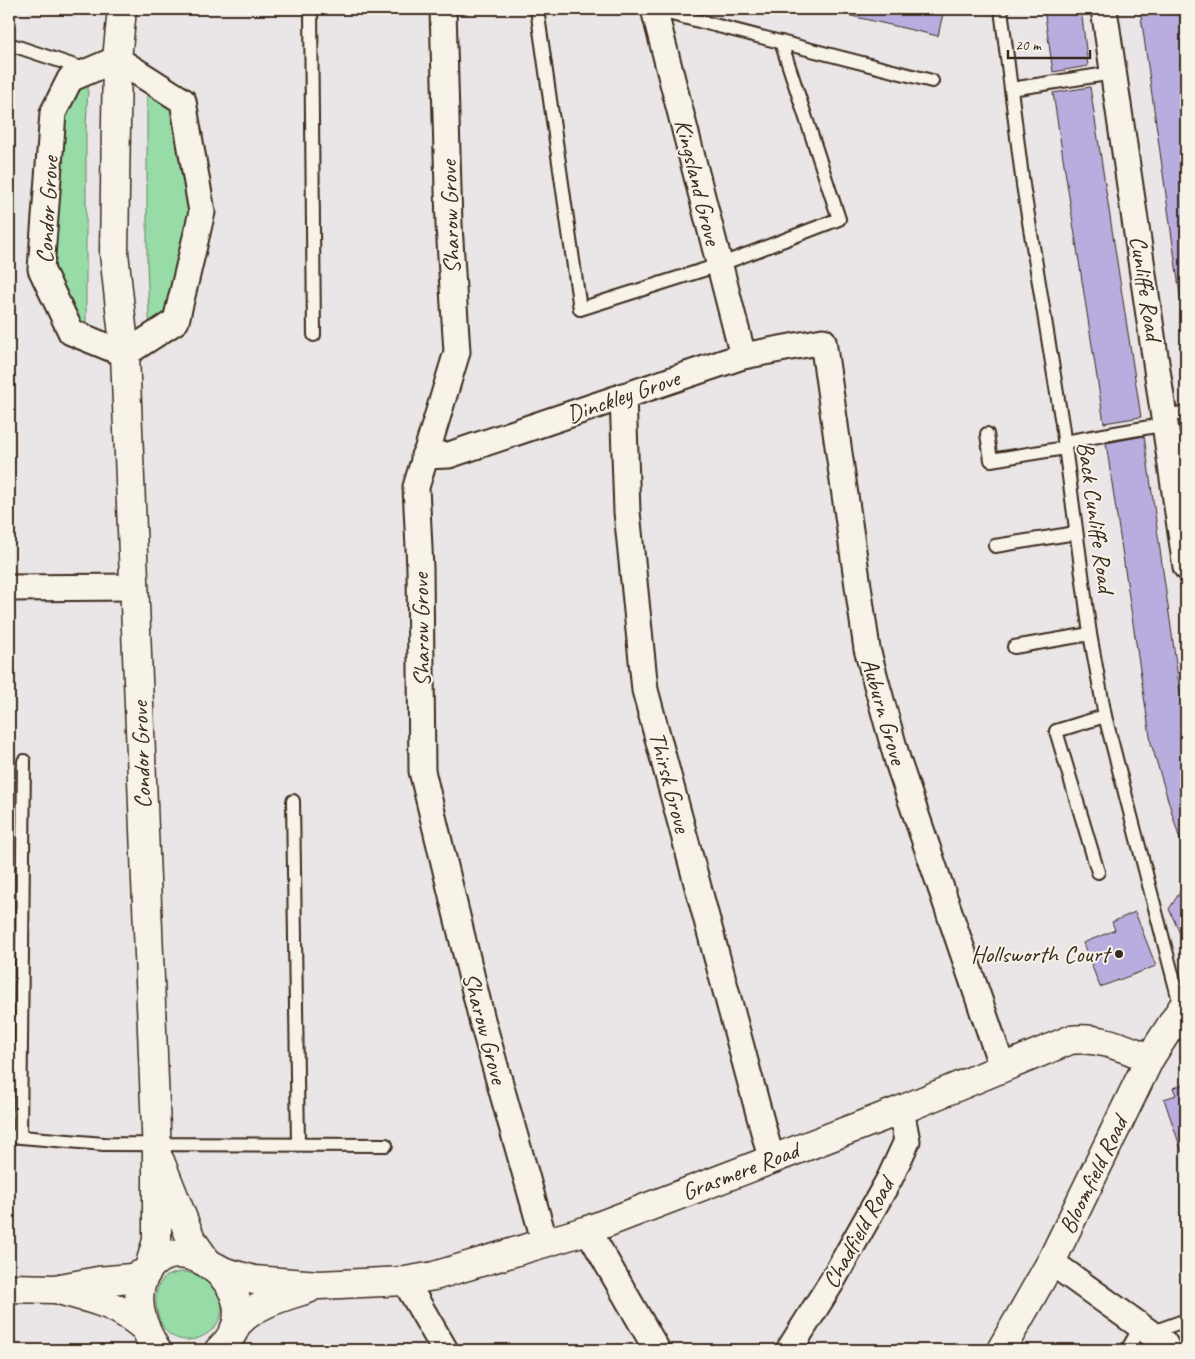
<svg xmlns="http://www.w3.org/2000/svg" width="1195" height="1359" viewBox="0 0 1195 1359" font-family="Caveat,sans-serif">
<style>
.green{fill:#97dba7;stroke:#698262}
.building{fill:#b8adde;stroke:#3b2a1e}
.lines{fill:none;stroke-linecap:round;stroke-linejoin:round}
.lane-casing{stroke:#3b2a1e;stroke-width:16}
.street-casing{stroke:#3b2a1e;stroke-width:29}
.secondary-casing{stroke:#3b2a1e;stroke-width:31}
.lane{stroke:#f7f3e8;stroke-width:12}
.street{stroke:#f7f3e8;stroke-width:25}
.secondary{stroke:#f7f3e8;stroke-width:28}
.poi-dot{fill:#3b2a1e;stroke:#f7f3e8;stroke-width:2}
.labels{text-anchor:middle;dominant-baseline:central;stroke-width:4;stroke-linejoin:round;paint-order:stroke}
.street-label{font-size:24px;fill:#3b2a1e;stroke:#f7f3e8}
.poi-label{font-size:24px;fill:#3b2a1e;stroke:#f7f3e8;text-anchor:end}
</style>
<rect width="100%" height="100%" fill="#eae5e6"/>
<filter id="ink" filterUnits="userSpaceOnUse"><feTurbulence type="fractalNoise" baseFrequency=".02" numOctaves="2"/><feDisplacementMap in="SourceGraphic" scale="10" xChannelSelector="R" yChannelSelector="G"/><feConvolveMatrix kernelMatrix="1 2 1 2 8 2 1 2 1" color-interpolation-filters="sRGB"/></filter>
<g filter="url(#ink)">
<g class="green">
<path d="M89,70l-3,57v211l-45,-69 12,-156z"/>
<path d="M147,79l36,22 19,111 -26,109 -26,18 -3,-75z"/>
<path d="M180,1272c12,0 23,4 31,13 34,34 -20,74 -46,45 -9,-13 -11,-30 -7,-44l8,-10z"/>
</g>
<g class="building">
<path d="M821,9h123l-6,27z"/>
<path d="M1044,9h37l7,57 -35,6z"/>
<path d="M1140,9h39l7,51v278z"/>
<path d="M1090,87l51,330 -37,6 -51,-330z"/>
<path d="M1144,436l42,298v126l-35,-117 -45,-300z"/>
<path d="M1186,883v60l-1,2 -16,-36z"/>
<path d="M1135,912l21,54 -56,21 -17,-44 32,-13 -3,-8z"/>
<path d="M1186,1083v68l-4,1 -18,-53 12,-4 -3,-7z"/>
</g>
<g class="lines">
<g class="lane-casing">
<g id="lane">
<path d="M311,9l3,326"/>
<path d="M537,9l43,300 139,-44 120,-46 -58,-177"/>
<path d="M652,9l280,72"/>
<path d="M1001,9l22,176 39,239 28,210 15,82 76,292"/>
<path d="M9,44l78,26"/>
<path d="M1011,89l102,-16"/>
<path d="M1165,415l21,-2"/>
<path d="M987,434l4,26 74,-12"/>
<path d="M1064,442l103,-18"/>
<path d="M995,546l81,-13"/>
<path d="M1014,647l76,-13"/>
<path d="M293,801l5,343"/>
<path d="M1098,872l-42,-141 49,-15"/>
<path d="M20,1135l4,-374"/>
<path d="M9,1136l95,8 282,1"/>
<path d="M1150,1333l36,-13"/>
<path d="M1127,1350l14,-24"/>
</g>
</g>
<g class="street-casing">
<g id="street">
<path d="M443,9l6,216 8,127 -41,135 4,81 2,203 60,249 63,223"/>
<path d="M654,9l89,347"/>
<path d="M1104,9l82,558"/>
<path d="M117,59l66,42 19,111 -26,109 -51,33 -54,-22 -30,-63 12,-156 17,-34z"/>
<path d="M623,396l4,116 18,178 126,468"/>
<path d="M424,456l25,-1 294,-99 80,-15 44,308 31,113 104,305"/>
<path d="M9,588l125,-1"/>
<path d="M588,1230l69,120"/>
<path d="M1051,1262l113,81 4,7"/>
<path d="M405,1281l40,69"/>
<path d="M789,1350l42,-67 59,-105 17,-37 -6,-31"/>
</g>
</g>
<g class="secondary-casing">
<g id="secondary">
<path d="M122,9l-5,50 -3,194 11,101 32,801v85l-8,28"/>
<path d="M160,1161l31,78 17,24"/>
<path d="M210,1264l15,8 29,8 65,5 86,-4 29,-5 154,-46 313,-120 169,-70c29,-4 53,8 80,18"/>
<path d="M9,1288l46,1 43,-8 33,-3 16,-6"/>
<path d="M62,1291c36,10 55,13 84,38"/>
<path d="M239,1322c19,-19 44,-25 69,-33"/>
<path d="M157,1350c-12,-18 -22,-43 -16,-65 22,-77 143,8 78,65"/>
<path d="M1001,1350l50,-88 99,-204 36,-56"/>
</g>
</g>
<use href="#lane" class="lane"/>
<use href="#street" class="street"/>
<use href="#secondary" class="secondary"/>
</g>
</g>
<circle class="poi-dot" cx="1119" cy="954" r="5"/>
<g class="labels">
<g class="street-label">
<text transform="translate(698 182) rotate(76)">Kingsland Grove</text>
<text transform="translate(47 210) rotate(-87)">Condor Grove</text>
<text transform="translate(450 217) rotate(-92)">Sharow Grove</text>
<text transform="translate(1146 288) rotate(81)">Cunliffe Road</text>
<text transform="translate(623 396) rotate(-19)">Dinckley Grove</text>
<text transform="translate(1096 517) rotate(82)">Back Cunliffe Road</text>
<text transform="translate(421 630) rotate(-91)">Sharow Grove</text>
<text transform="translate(884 711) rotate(74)">Auburn Grove</text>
<text transform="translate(141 755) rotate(-92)">Condor Grove</text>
<text transform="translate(670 782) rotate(75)">Thirsk Grove</text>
<text transform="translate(485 1028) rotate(75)">Sharow Grove</text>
<text transform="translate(740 1171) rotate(-21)">Grasmere Road</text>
<text transform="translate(1093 1175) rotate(-64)">Bloomfield Road</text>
<text transform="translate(858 1233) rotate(-61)">Chadfield Road</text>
</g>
<g class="poi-label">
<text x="1109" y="954">Hollsworth Court</text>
</g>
</g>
<rect width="1195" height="1359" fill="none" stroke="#f7f3e8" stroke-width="30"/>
<rect x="15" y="15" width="1165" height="1329" fill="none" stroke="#3b2a1e" stroke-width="2" filter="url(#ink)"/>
<path d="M1008 50v8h82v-8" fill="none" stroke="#3b2a1e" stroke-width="2.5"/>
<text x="1015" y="50" font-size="15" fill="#3b2a1e" stroke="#f7f3e8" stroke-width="4" paint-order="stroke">20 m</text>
</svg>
